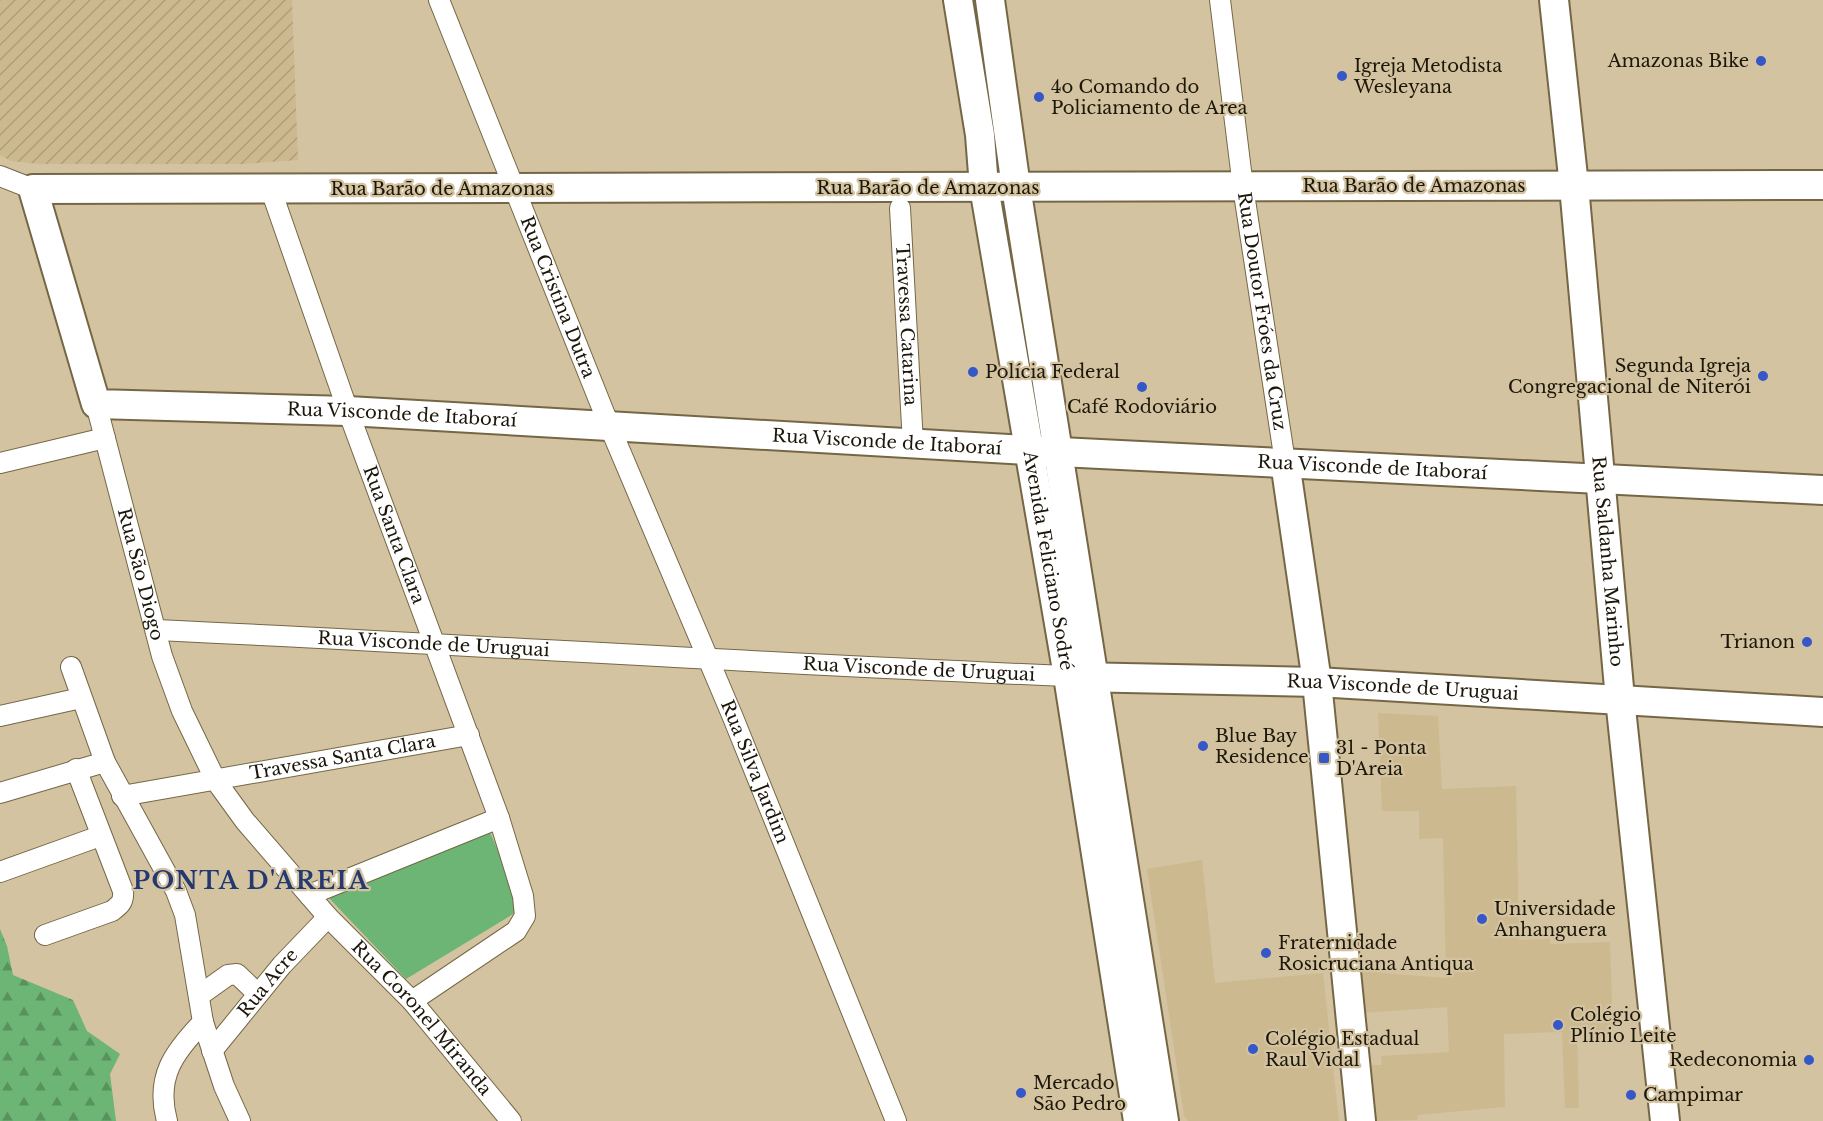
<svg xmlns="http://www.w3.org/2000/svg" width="1823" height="1121" viewBox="0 0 1823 1121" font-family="'Libre Baskerville',serif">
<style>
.built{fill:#ccb98f}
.industrial{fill:url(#industrial-furrows)}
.forest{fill:url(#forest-firs)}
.park{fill:#6cb574}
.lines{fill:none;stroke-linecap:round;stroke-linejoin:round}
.street-casing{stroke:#756746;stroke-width:22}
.secondary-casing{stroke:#756746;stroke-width:32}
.street{stroke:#fff;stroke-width:20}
.secondary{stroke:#fff;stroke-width:28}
.poi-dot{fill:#3557c8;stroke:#d3c3a0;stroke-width:2}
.labels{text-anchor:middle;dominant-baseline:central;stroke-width:4.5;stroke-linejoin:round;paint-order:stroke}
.poi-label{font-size:18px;fill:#1c170a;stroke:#d3c3a0;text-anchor:start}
.street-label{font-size:18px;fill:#1c170a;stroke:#d3c3a0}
.district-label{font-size:24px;font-weight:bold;letter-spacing:1.5px;fill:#253971;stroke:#d3c3a0}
</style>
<defs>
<pattern id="industrial-furrows" width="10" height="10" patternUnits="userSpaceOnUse" patternTransform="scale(1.5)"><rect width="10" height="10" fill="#ccb98f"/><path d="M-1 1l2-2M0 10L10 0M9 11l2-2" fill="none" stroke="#af9e7a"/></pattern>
<pattern id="forest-firs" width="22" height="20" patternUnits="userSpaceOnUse" patternTransform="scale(1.5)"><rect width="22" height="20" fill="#6cb574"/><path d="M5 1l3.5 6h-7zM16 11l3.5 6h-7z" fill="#58925d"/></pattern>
</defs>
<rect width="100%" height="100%" fill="#d3c3a0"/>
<g class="built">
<path d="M1378,713l60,3 4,73 74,-3 3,154 31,-1v5l60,-2 3,89 -36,1 2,76h-14l-3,-76 -58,2 1,73 -87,8 -1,5 -46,1 -4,-56h15l-1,-9 68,-4 -2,-45 -86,6 -4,-42 89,7 -3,-140 -24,1v-28h-37z"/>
<path d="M1202,860l13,123 108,-10 16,148h-151l-4,-6 -37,-246z"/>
</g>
<path class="industrial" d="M0,0h292l6,160 -54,4h-205l-28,-3 -11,-6z"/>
<path class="forest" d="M0,929l7,17 6,29 60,25 14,31 33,23 -10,20 6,47h-116z"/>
<path class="park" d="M489,830l34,78 -117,71 -77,-81z"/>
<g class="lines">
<g class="street-casing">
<g id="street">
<path id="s1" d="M439,0l170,425 123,290 164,406"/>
<path id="s2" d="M1220,0l23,187 42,275"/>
<path d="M0,176l33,13"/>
<path id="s3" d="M271,190l77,221 151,407 24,78 2,20 -9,15 -104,70"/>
<path id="s4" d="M900,208l13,236"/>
<path id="s5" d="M96,404l66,252 20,55 34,70 29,40 83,96 84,84 99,120"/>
<path d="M0,463l105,-25"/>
<path id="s6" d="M156,630c305,14 608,34 912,46"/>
<path d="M71,667l34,95 71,129 9,24 18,107 21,64 16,35"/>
<path d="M0,716l81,-18"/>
<path d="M0,793l105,-31"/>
<path id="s7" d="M122,796l347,-61"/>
<path d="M0,872l100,-36"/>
<path d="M309,895l190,-77"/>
<path d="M45,935l67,-24c8,-6 12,-9 11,-20l-47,-122"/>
<path d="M200,995l28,-20 9,-1 21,20"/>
<path id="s8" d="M212,1051l70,-86 46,-48"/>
<path d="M167,1121c-12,-44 7,-69 36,-99"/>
</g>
</g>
<g class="secondary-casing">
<g id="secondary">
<path id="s9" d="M958,0l22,135 4,52 84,489 70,445"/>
<path d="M990,0l26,187 148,934"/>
<path id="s10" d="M1554,0l20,186 46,513 45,422"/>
<path id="s11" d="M1823,185l-1790,4 63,215 252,7 712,41 763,38"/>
<path d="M1285,462l32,220 44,439"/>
<path id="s12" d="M1076,677l241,5 506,30"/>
</g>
</g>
<use href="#street" class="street"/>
<use href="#secondary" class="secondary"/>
</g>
<g class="poi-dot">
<circle cx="1761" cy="61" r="6"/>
<circle cx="1342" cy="76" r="6"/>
<circle cx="1039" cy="97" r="6"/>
<circle cx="973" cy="372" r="6"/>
<circle cx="1763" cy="376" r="6"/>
<circle cx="1142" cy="387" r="6"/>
<circle cx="1807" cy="642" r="6"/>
<circle cx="1203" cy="746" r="6"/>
<rect x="1318" y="752" width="12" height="12" rx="3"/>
<circle cx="1482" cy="919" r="6"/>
<circle cx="1266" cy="953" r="6"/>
<circle cx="1558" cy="1025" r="6"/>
<circle cx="1253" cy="1049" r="6"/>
<circle cx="1809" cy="1060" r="6"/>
<circle cx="1021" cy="1093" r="6"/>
<circle cx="1631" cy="1095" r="6"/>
</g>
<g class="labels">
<g class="poi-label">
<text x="1749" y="61" text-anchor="end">Amazonas Bike</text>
<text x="1354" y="66">Igreja Metodista<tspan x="1354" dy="21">Wesleyana</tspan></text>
<text x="1051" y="87">4o Comando do<tspan x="1051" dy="21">Policiamento de Area</tspan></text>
<text x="1751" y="366" text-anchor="end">Segunda Igreja<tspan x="1751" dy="21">Congregacional de Niterói</tspan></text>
<text x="985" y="372">Polícia Federal</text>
<text x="1142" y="407" text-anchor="middle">Café Rodoviário</text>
<text x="1795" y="642" text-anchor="end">Trianon</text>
<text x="1215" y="736">Blue Bay<tspan x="1215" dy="21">Residence</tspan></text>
<text x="1336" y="748">31 - Ponta<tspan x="1336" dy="21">D'Areia</tspan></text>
<text x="1494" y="909">Universidade<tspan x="1494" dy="21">Anhanguera</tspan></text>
<text x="1278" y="943">Fraternidade<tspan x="1278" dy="21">Rosicruciana Antiqua</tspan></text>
<text x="1570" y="1015">Colégio<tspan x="1570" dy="21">Plínio Leite</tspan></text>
<text x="1265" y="1039">Colégio Estadual<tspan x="1265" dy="21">Raul Vidal</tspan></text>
<text x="1797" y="1060" text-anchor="end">Redeconomia</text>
<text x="1033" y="1083">Mercado<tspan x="1033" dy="21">São Pedro</tspan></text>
<text x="1643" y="1095">Campimar</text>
</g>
<g class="street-label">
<text x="1414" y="186">Rua Barão de Amazonas</text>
<text x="928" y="188">Rua Barão de Amazonas</text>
<text x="442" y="189">Rua Barão de Amazonas</text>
<text stroke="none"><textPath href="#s1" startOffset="320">Rua Cristina Dutra</textPath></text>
<text stroke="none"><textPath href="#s2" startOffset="314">Rua Doutor Fróes da Cruz</textPath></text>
<text stroke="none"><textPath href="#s4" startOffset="117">Travessa Catarina</textPath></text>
<text stroke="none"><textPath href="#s11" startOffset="2320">Rua Visconde de Itaboraí</textPath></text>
<text stroke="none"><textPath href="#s11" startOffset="2806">Rua Visconde de Itaboraí</textPath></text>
<text stroke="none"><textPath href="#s11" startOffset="3292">Rua Visconde de Itaboraí</textPath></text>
<text stroke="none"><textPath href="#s3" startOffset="366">Rua Santa Clara</textPath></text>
<text stroke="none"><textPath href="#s9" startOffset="568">Avenida Feliciano Sodré</textPath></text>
<text stroke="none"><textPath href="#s10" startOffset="564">Rua Saldanha Marinho</textPath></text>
<text stroke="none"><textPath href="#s5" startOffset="176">Rua São Diogo</textPath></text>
<text stroke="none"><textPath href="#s6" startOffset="278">Rua Visconde de Uruguai</textPath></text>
<text stroke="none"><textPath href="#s6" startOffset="764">Rua Visconde de Uruguai</textPath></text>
<text stroke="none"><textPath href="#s12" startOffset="327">Rua Visconde de Uruguai</textPath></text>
<text stroke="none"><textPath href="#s7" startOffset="224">Travessa Santa Clara</textPath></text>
<text stroke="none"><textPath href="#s1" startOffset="834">Rua Silva Jardim</textPath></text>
<text stroke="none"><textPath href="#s8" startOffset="88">Rua Acre</textPath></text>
<text stroke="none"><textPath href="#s5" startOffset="711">Rua Coronel Miranda</textPath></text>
</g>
<g class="district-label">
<text x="251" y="880">PONTA D'AREIA</text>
</g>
</g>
</svg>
